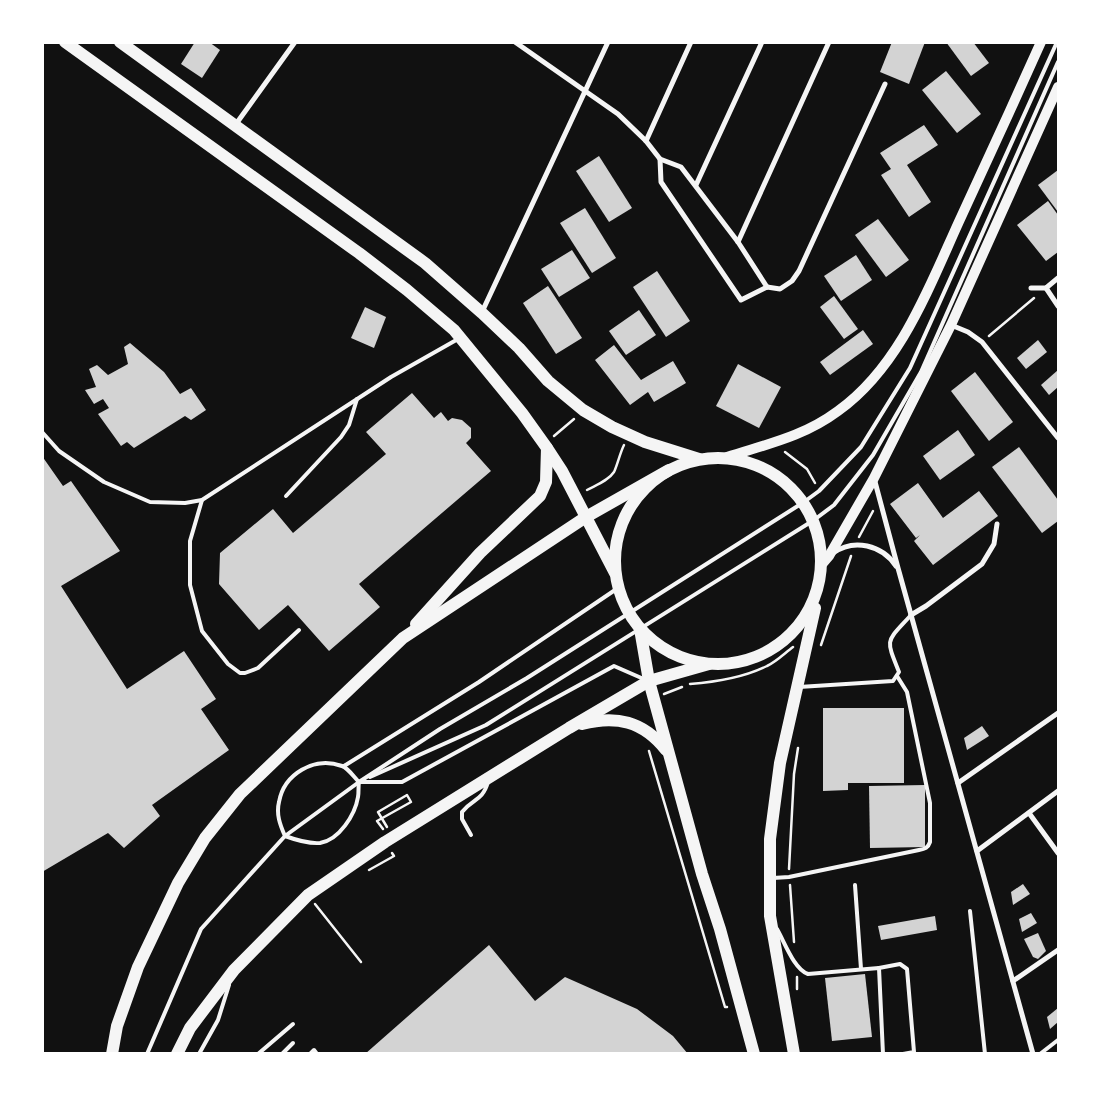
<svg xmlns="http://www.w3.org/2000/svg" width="1101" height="1096" viewBox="0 0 1101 1096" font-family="Cabin,sans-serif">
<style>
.building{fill:#d3d3d3}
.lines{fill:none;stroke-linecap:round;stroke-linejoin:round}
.path{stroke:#f5f5f5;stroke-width:2.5}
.service{stroke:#f5f5f5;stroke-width:4}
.minor{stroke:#f5f5f5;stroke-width:5}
.secondary{stroke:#f5f5f5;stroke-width:10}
.primary{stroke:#f5f5f5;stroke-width:12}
</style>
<rect width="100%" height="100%" fill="#111"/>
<g class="building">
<path d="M195,42h14l11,8 -18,28 -21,-14z"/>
<path d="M892,42h33l-16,42 -29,-12z"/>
<path d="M946,42h27l16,21 -18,13z"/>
<path d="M946,71l35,43 -24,19 -35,-43z"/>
<path d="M924,125l14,20 -31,20 24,37 -22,15 -28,-42 10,-6 -11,-16z"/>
<path d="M599,156l33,52 -23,14 -33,-51z"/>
<path d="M1058,170v42l-20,-27z"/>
<path d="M1048,201l10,14v37l-12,9 -29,-36z"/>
<path d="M585,208l31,50 -24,15 -32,-50z"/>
<path d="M878,219l31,41 -23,17 -31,-42z"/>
<path d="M572,250l18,28 -31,19 -18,-28z"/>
<path d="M856,255l16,25 -31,21 -17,-25z"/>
<path d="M657,271l33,50 -24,16 -33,-50z"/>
<path d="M548,286l34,52 -26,16 -33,-51z"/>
<path d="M834,296l24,33 -14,10 -24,-32z"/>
<path d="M365,307l21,10 -12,31 -23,-10z"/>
<path d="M639,310l17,25 -30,20 -17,-24z"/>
<path d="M863,330l10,14 -43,31 -10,-13z"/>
<path d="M1038,340l9,12 -21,17 -9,-11z"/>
<path d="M130,343l34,29 16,22 11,-6 15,22 -15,10 -6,-4 -51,32 -7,-6 -6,4 -23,-32 11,-6 -6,-9 -9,5 -9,-14 11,-3 -7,-18 8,-4 11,10 20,-11 -4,-17z"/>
<path d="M614,345l27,35 32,-19 13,22 -32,19 -6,-10 -18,13 -35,-45z"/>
<path d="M738,364l43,23 -22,41 -43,-22z"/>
<path d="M1058,370v17l-9,8 -8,-10z"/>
<path d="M975,372l38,50 -24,19 -38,-50z"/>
<path d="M412,393l22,25 7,-6 7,9 4,-3 10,2 9,8v10l-5,5 25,28 -132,113 21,23 -51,44 -41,-46 -29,25 -40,-46 1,-31 53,-44 20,24 93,-79 -20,-22z"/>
<path d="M958,430l17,25 -35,25 -17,-24z"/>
<path d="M1019,447l39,53v21l-16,12 -50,-66z"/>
<path d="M42,456l21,30 8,-5 49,70 -59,35 66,103 57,-38 32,48 -15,10 28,41 -77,55 8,11 -36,32 -16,-15 -66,39z"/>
<path d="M918,483l25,35 36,-27 19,25 -65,49 -19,-24 6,-6 -4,3 -26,-34z"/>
<path d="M823,708h81v75h-56v7l-25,1z"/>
<path d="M982,726l7,10 -22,14 -3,-12z"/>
<path d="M925,785v62l-55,1 -1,-62z"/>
<path d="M1023,884l7,10 -17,11 -2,-13z"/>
<path d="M1031,913l6,10 -15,9 -3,-13z"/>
<path d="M935,916l2,14 -56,10 -3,-14z"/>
<path d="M1038,933l8,18 -8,8 -5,-2 -9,-18z"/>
<path d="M489,945l46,56 30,-24 72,32 36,27 15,18h-323z"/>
<path d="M865,974l7,63 -40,4 -7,-63z"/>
<path d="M1058,1008v14l-8,7 -3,-12z"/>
</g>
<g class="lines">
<g class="path">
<path d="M989,336l45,-38"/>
<path d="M554,436l20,-17"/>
<path d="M785,452l22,17 8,14"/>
<path d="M587,490c9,-5 21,-9 27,-18 3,-6 6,-19 10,-27"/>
<path d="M859,537l14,-26"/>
<path d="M821,645l30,-89"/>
<path d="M690,684c27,-2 53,-6 77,-18 9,-4 18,-13 26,-19"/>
<path d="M664,694l18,-7"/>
<path d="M649,751l76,256h2"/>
<path d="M383,829l-6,-8 34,-19 -4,-7 -29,17 9,15"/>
<path d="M789,869l5,-95 4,-26"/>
<path d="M369,870l25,-14 -2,-3"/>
<path d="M790,885l4,57"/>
<path d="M315,904l46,58"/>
<path d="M797,977v12"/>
</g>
<g class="service">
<path d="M42,432l17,19 45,31 46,20 35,1 17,-3 189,-123 67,-38"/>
<path d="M286,496l55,-59 8,-12 8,-26"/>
<path d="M202,500l-12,41v44l12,46 26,33 12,9h5l13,-5 41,-38"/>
<path d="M799,687l94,-6 6,-9c-14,-35 -13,-29 12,-57"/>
<path d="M344,766l135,-84 139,-94"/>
<path d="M370,777l116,-52 328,-205 20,-15 39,-50 48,-83 137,-310"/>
<path d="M359,782c-1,5 0,10 -1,15 -3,18 -19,43 -38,46 -12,1 -24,-3 -35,-7 -5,-11 -9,-22 -6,-34 5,-28 35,-46 63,-36 6,2 12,11 17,16h43l212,-116 32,14"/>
<path d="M471,835l-9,-16v-7c11,-14 20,-10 26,-30"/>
<path d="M773,878l16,-1 130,-27c6,-1 9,-2 11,-8v-39l-23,-111 -10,-16"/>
<path d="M855,885l6,84"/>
<path d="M970,911l15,143"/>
<path d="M777,929c8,14 17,40 31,45l71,-6 4,86"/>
<path d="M879,968l21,-4 7,5 7,83 -11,2"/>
<path d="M147,1054l54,-125 84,-93 74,-54 81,-53 87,-51 277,-176 15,-11 42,-44 49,-79 147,-326"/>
<path d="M199,1054l19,-34 11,-35"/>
<path d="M258,1054l35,-30"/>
<path d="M282,1054l11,-11"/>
<path d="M310,1054l4,-4 3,4"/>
<path d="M1040,1054l18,-14"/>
</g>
<g class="minor">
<path d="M515,42l103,72 28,27 14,18 21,8 57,75 29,45"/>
<path d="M236,124l59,-82"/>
<path d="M646,141l45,-99"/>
<path d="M660,159l1,23 80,118 26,-13"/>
<path d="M696,185l66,-143"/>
<path d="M738,242l91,-200"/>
<path d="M767,287l13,2 12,-8 7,-10 86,-187"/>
<path d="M1031,288h15l12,-10"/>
<path d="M1046,288l12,18"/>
<path d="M482,312l126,-270"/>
<path d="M951,325l17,7 14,10 76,96"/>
<path d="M874,478l24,90 135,486"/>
<path d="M833,553c21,-15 49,-8 63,13"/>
<path d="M911,615l15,-9 56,-42 12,-20 3,-20"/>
<path d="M958,783l100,-70"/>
<path d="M1029,813l29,40"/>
<path d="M977,851l81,-60"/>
<path d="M1013,981l45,-31"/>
</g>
<g class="secondary">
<path d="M727,457c40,-13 76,-20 111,-46 64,-46 92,-127 124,-196 27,-58 53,-115 79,-173"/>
<path d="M823,563l6,-7 45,-78 77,-153 107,-238"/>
</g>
<g class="primary">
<path d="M65,42l294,211 48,37 47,40 68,83 25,35 15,23 53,102"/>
<path d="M120,42l305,221 57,50 37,35 29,33 35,29 29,17 33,15 54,17"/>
<circle cx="718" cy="561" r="103"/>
<path d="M416,624l64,-71 60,-57 6,-14 1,-34"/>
<path d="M640,629l9,52 53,193 18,55 34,125"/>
<path d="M582,724c34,-9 61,-3 84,26"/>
<path d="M112,1054l5,-28 21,-59 40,-84 27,-45 35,-44 163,-156 183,-121 83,-47"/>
<path d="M177,1054l13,-26 44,-58 74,-75 77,-53 184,-114 80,-47 60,-17"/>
<path d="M794,1054l-24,-138v-77l10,-76 35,-155"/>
</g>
</g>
<rect width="1101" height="1096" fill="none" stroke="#ffffff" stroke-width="88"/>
</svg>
